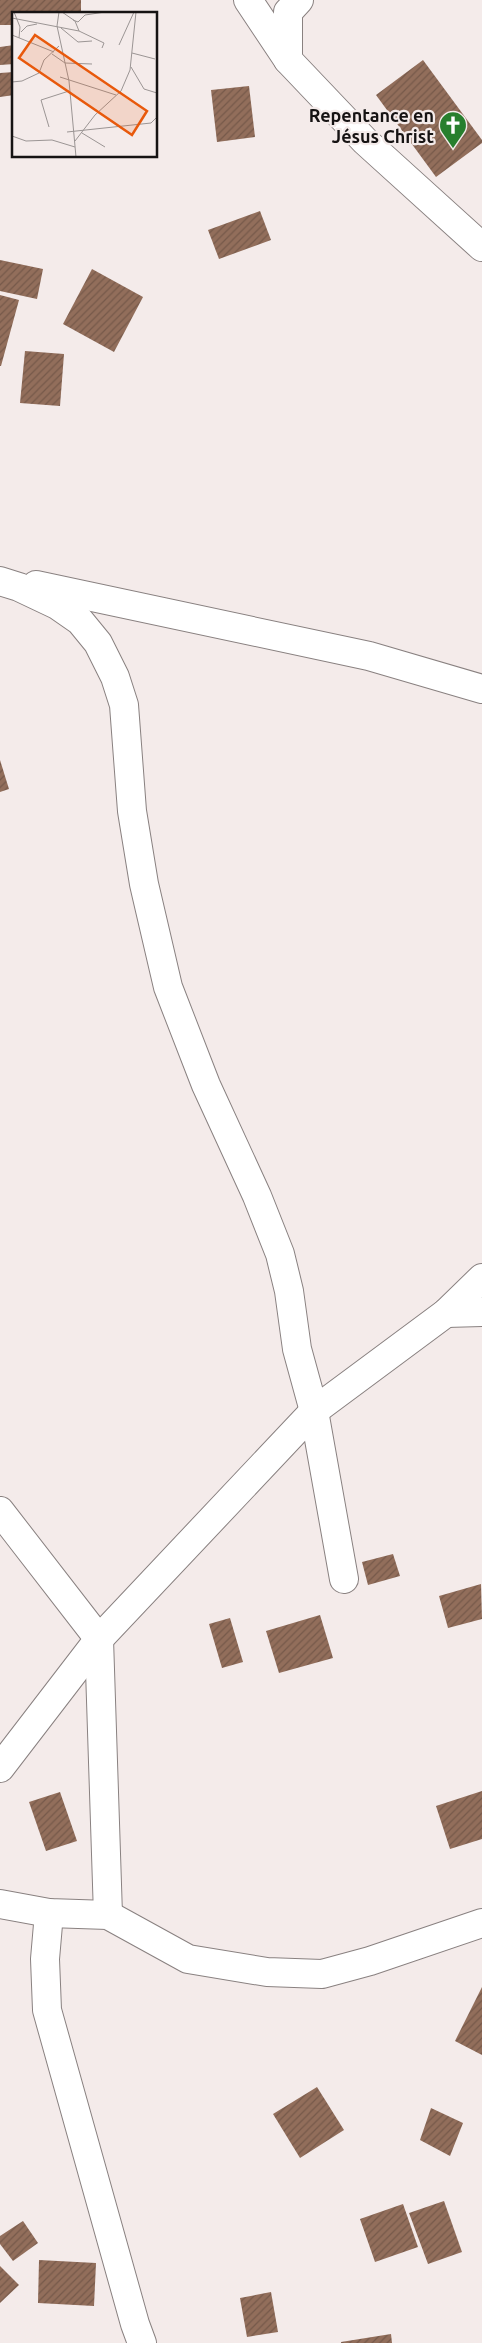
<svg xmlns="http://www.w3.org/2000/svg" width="482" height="2343" viewBox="0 0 482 2343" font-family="Ubuntu,sans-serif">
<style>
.building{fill:url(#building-hatch)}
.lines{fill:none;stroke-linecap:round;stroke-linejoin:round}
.minor-casing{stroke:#898180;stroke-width:30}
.minor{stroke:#fff;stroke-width:28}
.labels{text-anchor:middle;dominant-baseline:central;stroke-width:4.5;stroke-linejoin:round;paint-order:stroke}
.poi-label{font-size:18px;font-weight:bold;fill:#161313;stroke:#f4ebea;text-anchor:end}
.inset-road{fill:none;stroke:#9b9594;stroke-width:1}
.view{fill:#e8590c;fill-opacity:0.15;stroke:#e8590c;stroke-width:2.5}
.inset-edge{fill:none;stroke:#161313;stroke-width:2.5}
</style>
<defs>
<pattern id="building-hatch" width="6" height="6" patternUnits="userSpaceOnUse" patternTransform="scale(1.25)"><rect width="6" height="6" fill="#926e5b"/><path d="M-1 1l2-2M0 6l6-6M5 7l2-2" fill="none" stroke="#76594a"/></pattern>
</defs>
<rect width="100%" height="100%" fill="#f4ebea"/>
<g class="building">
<path d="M0,0h81v14h-67v11h-14z"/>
<path d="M14,45v19l-14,1v-18z"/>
<path d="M423,60l59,80v3l-46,34 -60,-82z"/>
<path d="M14,72v23l-14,2v-24z"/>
<path d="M249,86l6,51 -38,5 -6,-52z"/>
<path d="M260,211l11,29 -52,19 -11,-29z"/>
<path d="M0,260l43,9 -6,30 -37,-8z"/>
<path d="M92,269l51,28 -29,55 -51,-28z"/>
<path d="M0,295l19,5 -18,66h-1z"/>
<path d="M25,351l39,3 -4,52 -40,-3z"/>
<path d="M0,760l9,29 -9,3z"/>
<path d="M393,1554l7,22 -32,9 -6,-23z"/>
<path d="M481,1584l1,35 -34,9 -9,-32z"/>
<path d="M320,1615l13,43 -54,15 -13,-42z"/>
<path d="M230,1618l13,44 -21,6 -13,-44z"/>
<path d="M482,1791v48l-32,10 -14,-43z"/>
<path d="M60,1792l17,49 -31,10 -17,-49z"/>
<path d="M482,1987v68l-27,-14z"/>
<path d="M317,2087l27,43 -44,28 -27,-44z"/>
<path d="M431,2108l32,15 -13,33 -30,-16z"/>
<path d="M444,2201l18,51 -34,12 -19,-51z"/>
<path d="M403,2204l15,43 -43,15 -15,-43z"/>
<path d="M23,2221l15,22 -25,18 -13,-17v-8z"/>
<path d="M39,2260l57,3 -2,43 -56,-3z"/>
<path d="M0,2266l19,19 -19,18z"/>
<path d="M271,2292l7,40 -31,5 -7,-39z"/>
<path d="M391,2334l1,9h-51v-1z"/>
</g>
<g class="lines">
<g class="minor-casing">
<g id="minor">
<path d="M248,0l40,60 77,81 117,106"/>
<path d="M288,60v-48l11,-12"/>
<path d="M0,581l19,6 38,18 23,16 18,22 17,34 9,28 8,106 12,73 24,103 38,98 51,111 23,58 9,37 8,58 17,62 30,168"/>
<path d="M36,585l333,71 113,33"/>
<path d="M446,1313l36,-1"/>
<path d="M0,1511l99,128 9,276"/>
<path d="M0,1768l99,-129 215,-228 132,-98 36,-35"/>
<path d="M0,1904l49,9 59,2 80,44 79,13 55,2 48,-13 112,-38"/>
<path d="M49,1913l-4,46 2,51 88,314 7,19"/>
</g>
</g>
<use href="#minor" class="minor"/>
</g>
<defs>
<g id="church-pin" transform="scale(1.4375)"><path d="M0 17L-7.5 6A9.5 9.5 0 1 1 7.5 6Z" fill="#277f2e" stroke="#f4ebea"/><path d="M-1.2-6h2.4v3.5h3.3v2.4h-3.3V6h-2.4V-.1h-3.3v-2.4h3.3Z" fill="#fff"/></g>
</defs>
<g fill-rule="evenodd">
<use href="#church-pin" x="453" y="125"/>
</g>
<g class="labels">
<g class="poi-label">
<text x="434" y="115">Repentance en<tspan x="434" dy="21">Jésus Christ</tspan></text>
</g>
</g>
<g transform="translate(12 12)">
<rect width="145" height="145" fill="#f4ebea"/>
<path class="inset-road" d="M2,0l6,15 -1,11M47,0l-2,14 12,55 7,76M50,0l13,9 4,10M0,6l67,13 25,12 -2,5M61,8l5,2 7,-7 20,-3M49,16l17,14 14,-1M9,20l6,-6 10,-2M0,23l42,17M107,33l15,-33M120,41l23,6M40,42l13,9 27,1M119,55l13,22 13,4M48,65l56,18M0,70l10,-1 17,-8 5,-13 15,-14M37,115l-8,-27 28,-9M55,120l84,-9 6,-6M70,121l23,14M0,124l14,5 26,-1 23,7M63,129l20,-26 26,-24 9,-21 6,-58"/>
<path class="view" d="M23,23l112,76 -15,24 -113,-77z"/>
<rect width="145" height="145" class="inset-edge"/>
</g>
</svg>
